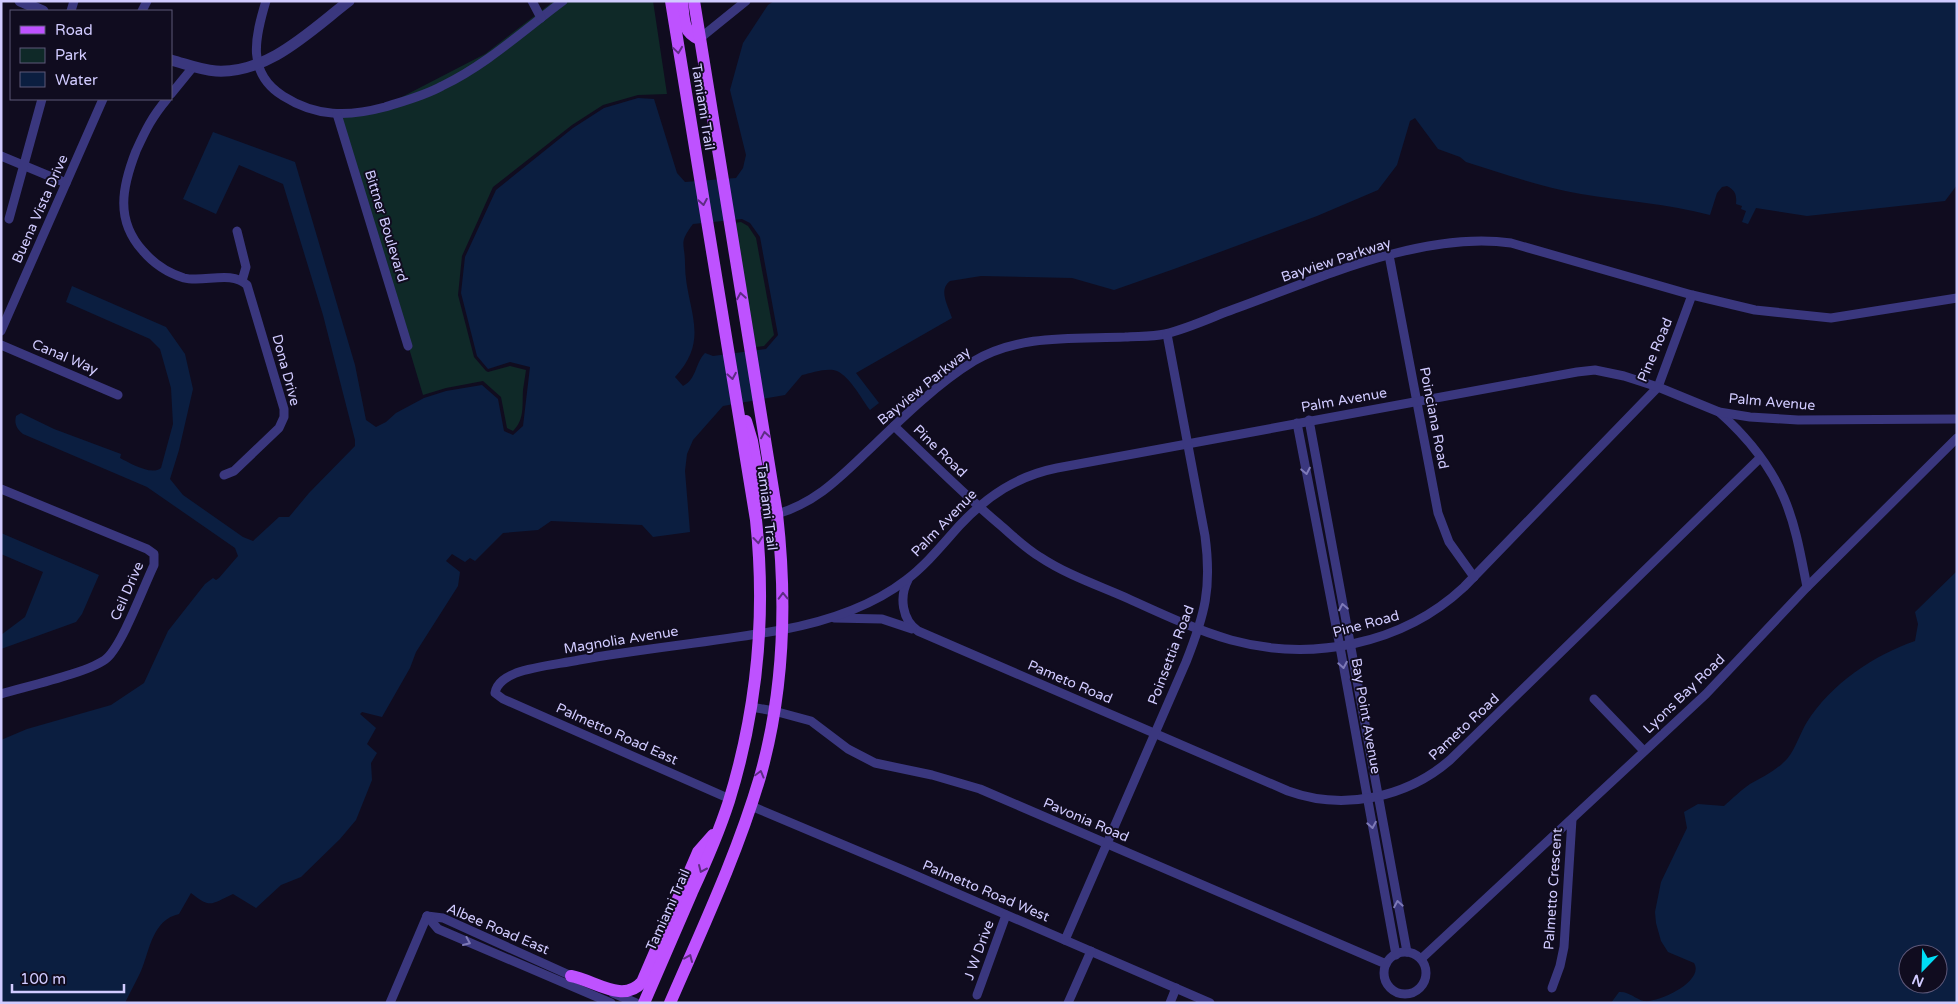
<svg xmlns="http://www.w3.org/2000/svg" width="1958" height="1004" viewBox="0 0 1958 1004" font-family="'Varela Round',sans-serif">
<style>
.green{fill:#0f2928}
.water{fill:#0b1e40;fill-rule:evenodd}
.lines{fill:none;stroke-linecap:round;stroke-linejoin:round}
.minor{stroke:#3a377e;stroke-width:9}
.tertiary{stroke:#3a377e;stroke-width:11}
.primary{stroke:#be52ff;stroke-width:12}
.oneway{stroke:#5e2c84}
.oneway2{stroke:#7e7ab8}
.labels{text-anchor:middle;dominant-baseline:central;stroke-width:4;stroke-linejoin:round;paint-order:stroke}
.street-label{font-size:14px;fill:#d1cbff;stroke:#100c1f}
</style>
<rect width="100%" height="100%" fill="#100c1f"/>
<g class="green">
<path d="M554,1h99l14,93 -29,1 -35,10 -31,20 -79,62 -31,69 -4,39 16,62 12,14 2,1 22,-6 16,4c-1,7 -2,13 -3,20 -1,16 2,29 -10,41l-6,-3 -6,-31 -18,-16 -37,7 -23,7 -83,-277 58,-19 87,-45z"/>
<path d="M741,222l7,4 8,12 18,97 -10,11 -8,1 -22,-124z"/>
</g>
<g class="water">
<path d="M774,1h1183v184l-12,16 -138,15 -51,-8 -8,16 -6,-2 4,-11 -5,-2 1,-3 -6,-2c1,-9 -1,-14 -9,-18l-5,1 -5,6 -7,22c-42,-11 -86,-14 -129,-21 -39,-7 -77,-20 -115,-32l-6,-5 -22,-8 -23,-31 -5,3 -13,44 -19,25 -61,26 -143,53 -60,21 -42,-12 -91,-2 -31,5c-12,9 -2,25 2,37l-96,55 23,30 -9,7c-9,-12 -20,-33 -33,-39 -9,-4 -26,2 -35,4l-17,20 -62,11 -30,34 -6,14 -2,17 5,61 -37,5 -11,-12 -91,-4 -13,9 -35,3 -28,28 -5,-3 -5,4 -13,-8 -6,7 14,11 -2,14 -42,66 -6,16 -28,49 -20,-5 -2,2 16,14 -9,16 10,9 -6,10 1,17 -16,40 -16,19 -39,38 -20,8 -25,23 -23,-14c-22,10 -22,15 -42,-1l-12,21c-27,6 -29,36 -38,57 -5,11 -11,21 -16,32h-124v-263l26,-11 84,-24 33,-22 24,-52 37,-47 8,-6 3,2 3,-2 19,-22 -3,-8 -88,-61 -124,-53c-6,-5 -9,-10 -7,-18l5,-3 33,16 67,25 -1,4c10,5 31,18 41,10l12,-44 -2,-36 -11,-39 -10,-10 -84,-37 6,-16 94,41 19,27 8,35 -14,61 -9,29 13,16 60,42 10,4 26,-24h10l20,-24 46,-47v-6l-32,-125 -40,-131 -44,-19 -23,49 -33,-15 30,-67 82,30 60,203 11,55 10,7 10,-5 10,-9 28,-15 22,-7 36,-6 16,14 6,32 9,4 10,-9 7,-59 -20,-5 -22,7 -11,-13 -16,-63 4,-36 31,-67 77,-62 31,-20 34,-10 16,1 23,74 8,9 51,-4 7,-10 3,-13 -16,-65 13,-47 25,-38zM742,219l8,4 10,14 18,98 -12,14 -53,7 -8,-3c-10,10 -8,26 -22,33l-8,-9c37,-39 10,-69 10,-113 0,-22 -7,-20 8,-40z"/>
<path d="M1,533l98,42 -17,39 -6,8 -75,27v-14l24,-18 18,-45 -42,-18z"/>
<path d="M1957,571l-1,432h-345l8,-11c10,-1 16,7 25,9 15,2 61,-20 50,-38l-26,-11 -7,-11 -5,-18 -1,-11 6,-30 26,-54 -3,-16 14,-8 26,2c8,-7 17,-16 26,-22 13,-7 27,-14 37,-25 9,-11 13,-26 20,-37 24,-38 67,-67 108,-81l3,-17 -3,-12zM1908,954h30v30h-30z"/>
</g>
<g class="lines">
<g class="minor">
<path d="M266,1c-11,36 -20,72 17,95 33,21 65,21 102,11 19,-6 39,-11 57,-21 44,-21 82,-56 121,-85"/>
<path d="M532,1l9,17"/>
<path d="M71,11l3,-10"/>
<path d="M142,11l5,-10"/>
<path d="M699,39l47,-38"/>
<path d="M171,94l22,-27"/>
<path d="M167,99c-15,18 -21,30 -31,52 -14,36 -21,69 7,100 11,13 25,22 41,27 20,5 47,-8 63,7l37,124v8l-5,11 -45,43 -10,4"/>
<path d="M337,114l71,232"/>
<path d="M1,156l65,27"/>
<path d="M9,219l33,-120"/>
<path d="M237,231l9,36 -4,14"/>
<path d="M1389,255l49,258 11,29 25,35"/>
<path d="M1,331l102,-232"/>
<path d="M1,345l117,50"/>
<path d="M1719,412c26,23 51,53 65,86 12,28 17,59 23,89"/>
<path d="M1309,420l98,532"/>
<path d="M1297,423l43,224 56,308"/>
<path d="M894,426c35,33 68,67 105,98 13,11 26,24 41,33 27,18 60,29 89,42 33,15 67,31 102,41 80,22 171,5 233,-53l194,-200 34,-92"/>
<path d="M1,489l146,60 7,5v11c-11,23 -31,78 -47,93 -15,14 -83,29 -106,36"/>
<path d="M777,514c41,-12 65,-39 95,-67 31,-30 66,-64 102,-86 45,-27 100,-22 151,-24 13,-1 27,0 40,-3 21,-5 41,-14 61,-22 85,-30 194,-82 285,-69l181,52 63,15 76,8 126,-20"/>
<path d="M908,580c-9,17 -6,40 10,51l370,160c55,20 118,7 162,-31l310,-302"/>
<path d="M834,618l48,1 30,10"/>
<path d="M1594,699l50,52"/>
<path d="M751,707l23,4 37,10 37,28 27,14 57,12 48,14 406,175"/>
<path d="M730,799l-227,-100 -8,-6c2,-11 12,-16 21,-20 20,-7 43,-9 63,-13 67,-12 135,-18 202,-30 43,-8 90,-23 125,-50 20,-15 36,-35 53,-54 28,-30 58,-50 98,-58l520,-96 18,-2 29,6 34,11 61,25 31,5 48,3 159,-1"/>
<path d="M751,806l152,64 307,133"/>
<path d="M427,916l16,2 133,60"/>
<path d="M427,916l11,13 173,74"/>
<path d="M1065,940l121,-278c19,-48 26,-74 19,-126l-38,-202"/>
<circle cx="1405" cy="973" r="21"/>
<path d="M1421,959l285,-265 101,-107 150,-149"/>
<path d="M1552,988l8,-22 4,-19 8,-128"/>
<path d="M613,993l23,10"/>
<path d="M977,995l29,-80"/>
<path d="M390,1003l37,-87"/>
<path d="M1068,1003l23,-52"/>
<path d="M1170,1003l6,-15"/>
</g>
<g class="tertiary">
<path d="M20,1l23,10"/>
<path d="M171,60c15,4 29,10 45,11 52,3 94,-40 133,-70"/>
</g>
<g class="primary">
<path d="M682,1c2,17 0,31 17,38"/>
<path d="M746,421l6,20 11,63 5,6 9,4"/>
<path d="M571,976c23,4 52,28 71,6l56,-130 15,-17"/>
<path d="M644,1003c16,-37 32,-74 48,-111 14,-30 27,-60 37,-91 28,-91 37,-187 27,-281l-85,-519"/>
<path d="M670,1003c32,-74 67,-148 90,-226 24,-85 27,-175 17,-263l-83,-513"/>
</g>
</g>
<defs><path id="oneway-chevron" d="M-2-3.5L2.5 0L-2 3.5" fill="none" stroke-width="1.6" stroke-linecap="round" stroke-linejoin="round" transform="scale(1.25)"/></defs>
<g class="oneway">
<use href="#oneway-chevron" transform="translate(678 50) rotate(82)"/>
<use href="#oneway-chevron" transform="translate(703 202) rotate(80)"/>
<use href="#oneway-chevron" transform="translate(741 296) rotate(-99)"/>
<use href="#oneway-chevron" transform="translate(732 376) rotate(80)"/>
<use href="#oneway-chevron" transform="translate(765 435) rotate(-99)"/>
<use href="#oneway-chevron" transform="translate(758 540) rotate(84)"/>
<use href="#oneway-chevron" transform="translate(783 596) rotate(-91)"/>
<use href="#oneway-chevron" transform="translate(760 774) rotate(-75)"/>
<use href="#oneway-chevron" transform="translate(702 869) rotate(114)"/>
<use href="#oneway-chevron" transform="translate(689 958) rotate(-67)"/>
</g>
<g class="oneway2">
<use href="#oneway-chevron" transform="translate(1306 471) rotate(79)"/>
<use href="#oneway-chevron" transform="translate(1343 607) rotate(-101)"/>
<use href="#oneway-chevron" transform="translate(1343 665) rotate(80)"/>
<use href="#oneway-chevron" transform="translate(1372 825) rotate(80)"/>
<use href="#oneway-chevron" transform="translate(1398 904) rotate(-100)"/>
<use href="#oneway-chevron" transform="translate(467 942) rotate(24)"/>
</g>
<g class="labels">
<g class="street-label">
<text transform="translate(703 107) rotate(81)">Tamiami Trail</text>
<text transform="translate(40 209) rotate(-66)">Buena Vista Drive</text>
<text transform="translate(386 226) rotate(73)">Bittner Boulevard</text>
<text transform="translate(1336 260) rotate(-18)">Bayview Parkway</text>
<text transform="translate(1655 350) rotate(-67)">Pine Road</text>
<text transform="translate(65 357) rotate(23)">Canal Way</text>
<text transform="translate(286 370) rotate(75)">Dona Drive</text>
<text transform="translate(924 386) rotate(-39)">Bayview Parkway</text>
<text transform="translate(1344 400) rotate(-10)">Palm Avenue</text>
<text transform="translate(1772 402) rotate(5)">Palm Avenue</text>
<text transform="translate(1434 418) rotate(79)">Poinciana Road</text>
<text transform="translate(940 451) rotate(44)">Pine Road</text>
<text transform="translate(767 507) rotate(83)">Tamiami Trail</text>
<text transform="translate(944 523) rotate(-46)">Palm Avenue</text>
<text transform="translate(127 591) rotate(-66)">Ceil Drive</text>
<text transform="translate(1366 624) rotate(-15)">Pine Road</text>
<text transform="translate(621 640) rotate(-9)">Magnolia Avenue</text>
<text transform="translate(1171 655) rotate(-69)">Poinsettia Road</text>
<text transform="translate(1070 682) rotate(23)">Pameto Road</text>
<text transform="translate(1684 694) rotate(-44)">Lyons Bay Road</text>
<text transform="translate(1366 716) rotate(80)">Bay Point Avenue</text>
<text transform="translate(1464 727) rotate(-43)">Pameto Road</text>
<text transform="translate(617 734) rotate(24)">Palmetto Road East</text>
<text transform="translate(1086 820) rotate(23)">Pavonia Road</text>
<text transform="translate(1553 889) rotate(-86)">Palmetto Crescent</text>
<text transform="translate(986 891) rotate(23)">Palmetto Road West</text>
<text transform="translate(668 910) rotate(-66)">Tamiami Trail</text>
<text transform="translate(498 929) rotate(23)">Albee Road East</text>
<text transform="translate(979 950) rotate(-70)">J W Drive</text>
</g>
</g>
<rect width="1958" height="1004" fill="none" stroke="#d1cbff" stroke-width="5"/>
<rect x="10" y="10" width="162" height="90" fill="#100c1f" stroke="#5d5879"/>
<rect x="20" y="26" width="25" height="8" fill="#be52ff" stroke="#5d5879"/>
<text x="55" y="35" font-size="15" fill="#d1cbff">Road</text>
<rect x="20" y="48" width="25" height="15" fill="#0f2928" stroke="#5d5879"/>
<text x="55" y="60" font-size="15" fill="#d1cbff">Park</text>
<rect x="20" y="72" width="25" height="15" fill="#0b1e40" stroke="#5d5879"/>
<text x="55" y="85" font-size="15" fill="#d1cbff">Water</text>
<g transform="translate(1923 969) rotate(203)"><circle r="24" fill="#100c1f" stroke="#5d5879"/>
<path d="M0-4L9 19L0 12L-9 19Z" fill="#00ddf5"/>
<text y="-8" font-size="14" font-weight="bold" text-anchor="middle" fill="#d1cbff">N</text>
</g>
<path d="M12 984v8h112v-8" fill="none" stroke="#d1cbff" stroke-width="2.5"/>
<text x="20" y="984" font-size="15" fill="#d1cbff" stroke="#100c1f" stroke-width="4" paint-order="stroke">100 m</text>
</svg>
